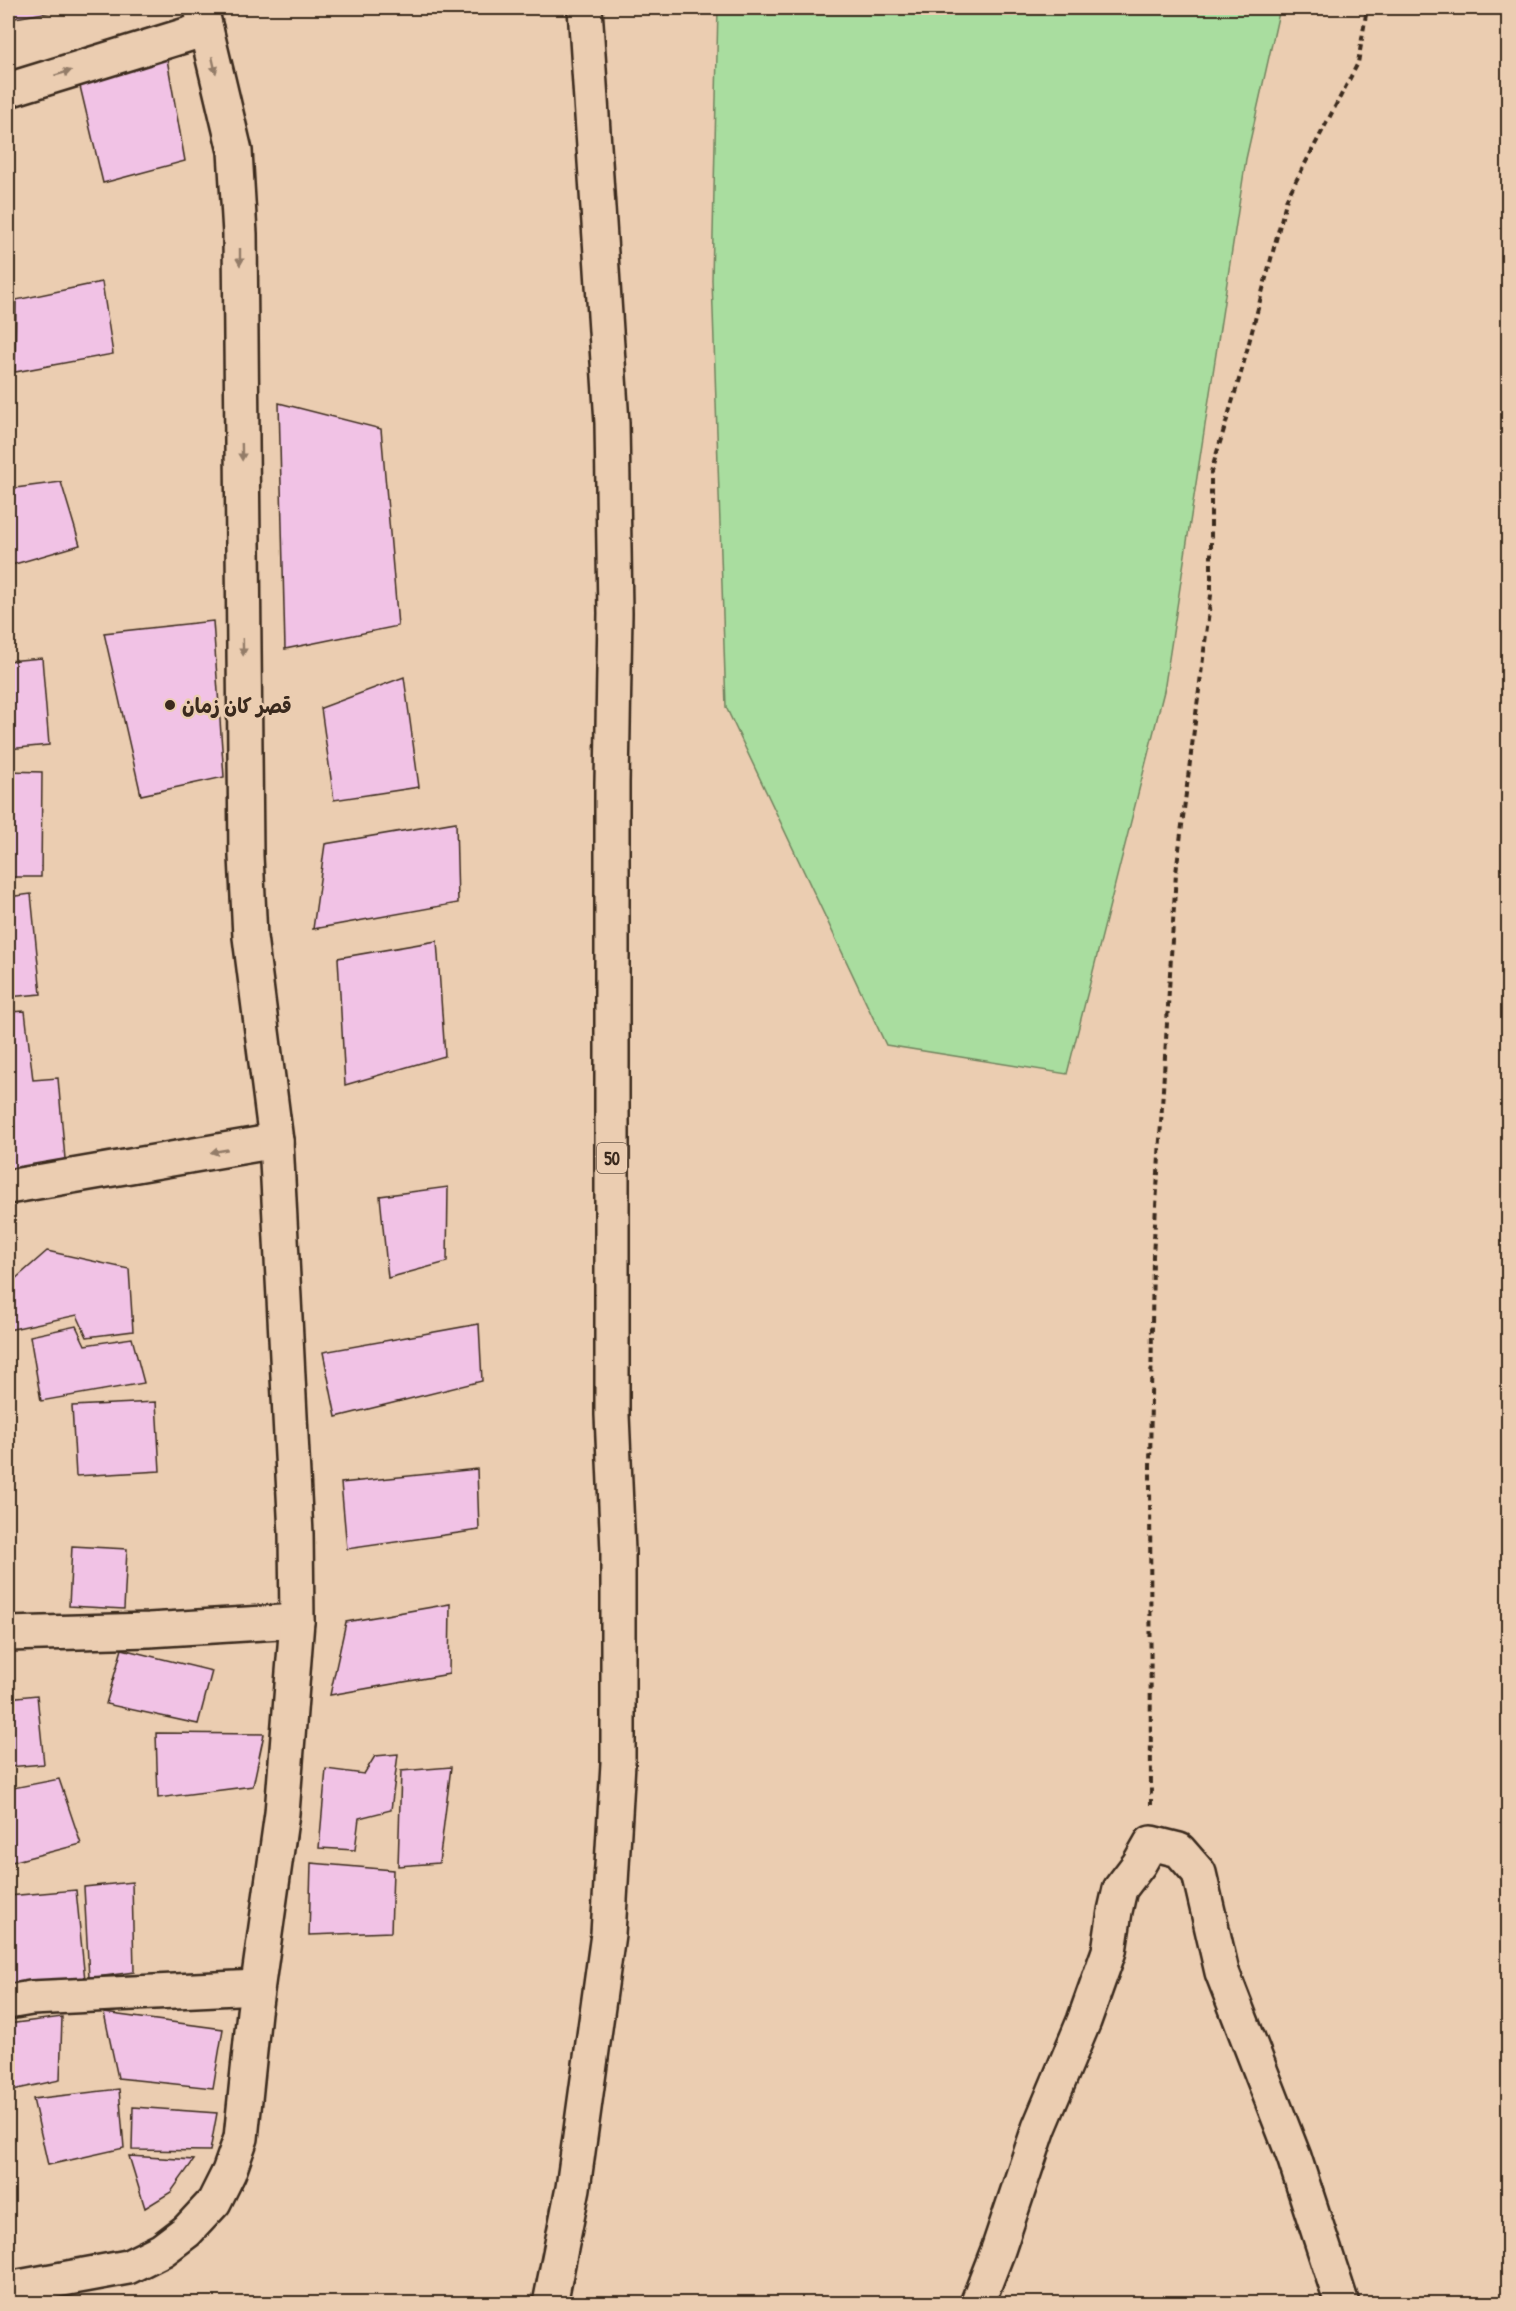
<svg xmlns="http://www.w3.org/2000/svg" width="1516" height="2311" viewBox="0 0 1516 2311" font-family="'Patrick Hand','Playpen Sans Arabic',sans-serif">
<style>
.green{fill:#a9dd9f;stroke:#72845e;stroke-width:1.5}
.building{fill:#f1c2e5;stroke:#3b2a1e;stroke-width:1.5}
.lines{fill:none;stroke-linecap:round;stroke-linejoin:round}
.minor-casing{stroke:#3b2a1e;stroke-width:38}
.primary-casing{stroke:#3b2a1e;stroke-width:38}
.path{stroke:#3b2a1e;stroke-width:4;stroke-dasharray:6 4.5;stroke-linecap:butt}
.minor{stroke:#ebcdb1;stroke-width:33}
.primary{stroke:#ebcdb1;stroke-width:33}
.oneway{fill:#937c68}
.poi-dot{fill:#3b2a1e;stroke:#ebcdb1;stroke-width:2}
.labels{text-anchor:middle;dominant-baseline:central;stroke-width:5;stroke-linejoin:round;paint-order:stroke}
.shield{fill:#ebcdb1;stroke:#705b4a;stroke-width:1.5}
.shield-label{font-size:18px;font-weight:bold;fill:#3b2a1e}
.poi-label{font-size:20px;font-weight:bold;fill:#3b2a1e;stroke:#ebcdb1;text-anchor:start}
</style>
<rect width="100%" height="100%" fill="#ebcdb1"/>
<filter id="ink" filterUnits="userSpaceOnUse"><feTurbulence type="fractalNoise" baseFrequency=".0167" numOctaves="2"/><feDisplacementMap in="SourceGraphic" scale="12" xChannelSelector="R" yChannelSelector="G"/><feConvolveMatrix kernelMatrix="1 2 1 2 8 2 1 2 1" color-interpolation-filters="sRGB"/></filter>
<g filter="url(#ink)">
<path class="green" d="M718,8h562l-34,151 -82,532 -97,383 -181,-29 -160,-338 -14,-427z"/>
<g class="building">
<path d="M8,8h67l-67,11z"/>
<path d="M167,59l18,102 -82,22 -24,-101z"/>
<path d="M102,282l11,72 -98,18 1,-72z"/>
<path d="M279,403l102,26 17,197 -113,23z"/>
<path d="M61,482l19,63 -72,21v-77z"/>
<path d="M213,621l11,156 -83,18 -37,-162z"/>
<path d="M42,658l7,87 -41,4v-88z"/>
<path d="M404,677l15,110 -85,13 -13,-92z"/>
<path d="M8,771l34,1 -1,105h-33z"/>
<path d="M456,822l2,81 -145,26 12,-85z"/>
<path d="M31,894l10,100 -33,3v-100z"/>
<path d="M437,941l8,115 -100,29 -7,-127z"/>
<path d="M25,1011l8,69 25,-2 7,81 -55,12 -2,-19v-140z"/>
<path d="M448,1187l-1,75 -59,16 -8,-82z"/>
<path d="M47,1251l82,18 4,62 -46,6 -10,-22 -69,15 6,-50z"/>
<path d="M479,1324l3,57 -146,36 -13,-65z"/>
<path d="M76,1326l9,19 47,-7 12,45 -103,18 -11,-65z"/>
<path d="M156,1402l4,69 -84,5 -4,-70z"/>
<path d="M477,1469l2,61 -132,19 -6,-66z"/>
<path d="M72,1546l55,3 -3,60 -55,-3z"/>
<path d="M450,1604l-1,70 -119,21 16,-73z"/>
<path d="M122,1649l90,22 -14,53 -92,-20z"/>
<path d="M37,1695l7,69 -36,3v-69z"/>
<path d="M156,1733l108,1 -11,52 -95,12z"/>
<path d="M398,1754l-7,56 -32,8 -4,32 -36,-2 7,-79 38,5 11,-18z"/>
<path d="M451,1767l-12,96 -41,3 3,-95z"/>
<path d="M59,1779l22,65 -73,19v-74z"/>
<path d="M311,1863l82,7 -2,62 -82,3z"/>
<path d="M132,1882l2,90 -45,6 -5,-91z"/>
<path d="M76,1890l9,90 -74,5 -3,-89z"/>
<path d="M104,2013l119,16 -10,59 -95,-10z"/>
<path d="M62,2017l-2,63 -52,11v-67z"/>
<path d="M119,2089l5,59 -76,17 -15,-66z"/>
<path d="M133,2107l84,6 -7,38 -78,-1z"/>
<path d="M129,2156l65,4 -23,32 -26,16z"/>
</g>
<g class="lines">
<g class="minor-casing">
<g id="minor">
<path d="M8,90l198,-61"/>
<path d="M8,1187l268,-46"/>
<path d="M8,1634l141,-4 148,-9"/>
<path d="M8,2002l23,-4 226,-11"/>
<path d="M8,2289l120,-22 34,-17 25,-19 27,-29 15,-30 12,-34 13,-126 28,-199 15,-192 -1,-87 -20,-393 -26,-204 -4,-81 -6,-622 -5,-83 -34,-143"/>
<path d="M977,2304l21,-54 41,-122 45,-107 25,-70 6,-40 5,-22 19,-25 12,-21 28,7 20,23 23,99 72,185 48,147"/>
</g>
</g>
<g class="primary-casing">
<path id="primary" d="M550,2304l23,-116 35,-254 10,-171v-212l-6,-136v-632l3,-170 -3,-190 -27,-415"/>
</g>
<path class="path" d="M1151,1805l-1,-338 3,-211 23,-383 35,-278v-123l30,-99 46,-175 71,-135 9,-55"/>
<use href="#minor" class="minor"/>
<use href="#primary" class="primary"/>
</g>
<defs><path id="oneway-solid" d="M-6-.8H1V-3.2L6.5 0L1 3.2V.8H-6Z" transform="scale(1.5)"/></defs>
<g class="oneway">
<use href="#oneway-solid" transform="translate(214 65) rotate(77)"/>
<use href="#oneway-solid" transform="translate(63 73) rotate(-17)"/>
<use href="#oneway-solid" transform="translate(240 257) rotate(90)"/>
<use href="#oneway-solid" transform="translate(242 452) rotate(89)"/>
<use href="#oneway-solid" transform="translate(243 647) rotate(89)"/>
<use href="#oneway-solid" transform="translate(219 1151) rotate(170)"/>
</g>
</g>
<circle class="poi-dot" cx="170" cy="705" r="6"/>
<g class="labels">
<rect class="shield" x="597" y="1143" width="30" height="30" rx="4.5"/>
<g class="shield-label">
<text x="612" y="1158">50</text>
</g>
<g class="poi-label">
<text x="182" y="705">قصر كان زمان</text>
</g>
</g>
<rect width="1516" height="2311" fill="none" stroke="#ebcdb1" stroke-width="30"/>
<rect x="15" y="15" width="1486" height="2281" fill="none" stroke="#3b2a1e" stroke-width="2" filter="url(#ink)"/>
</svg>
